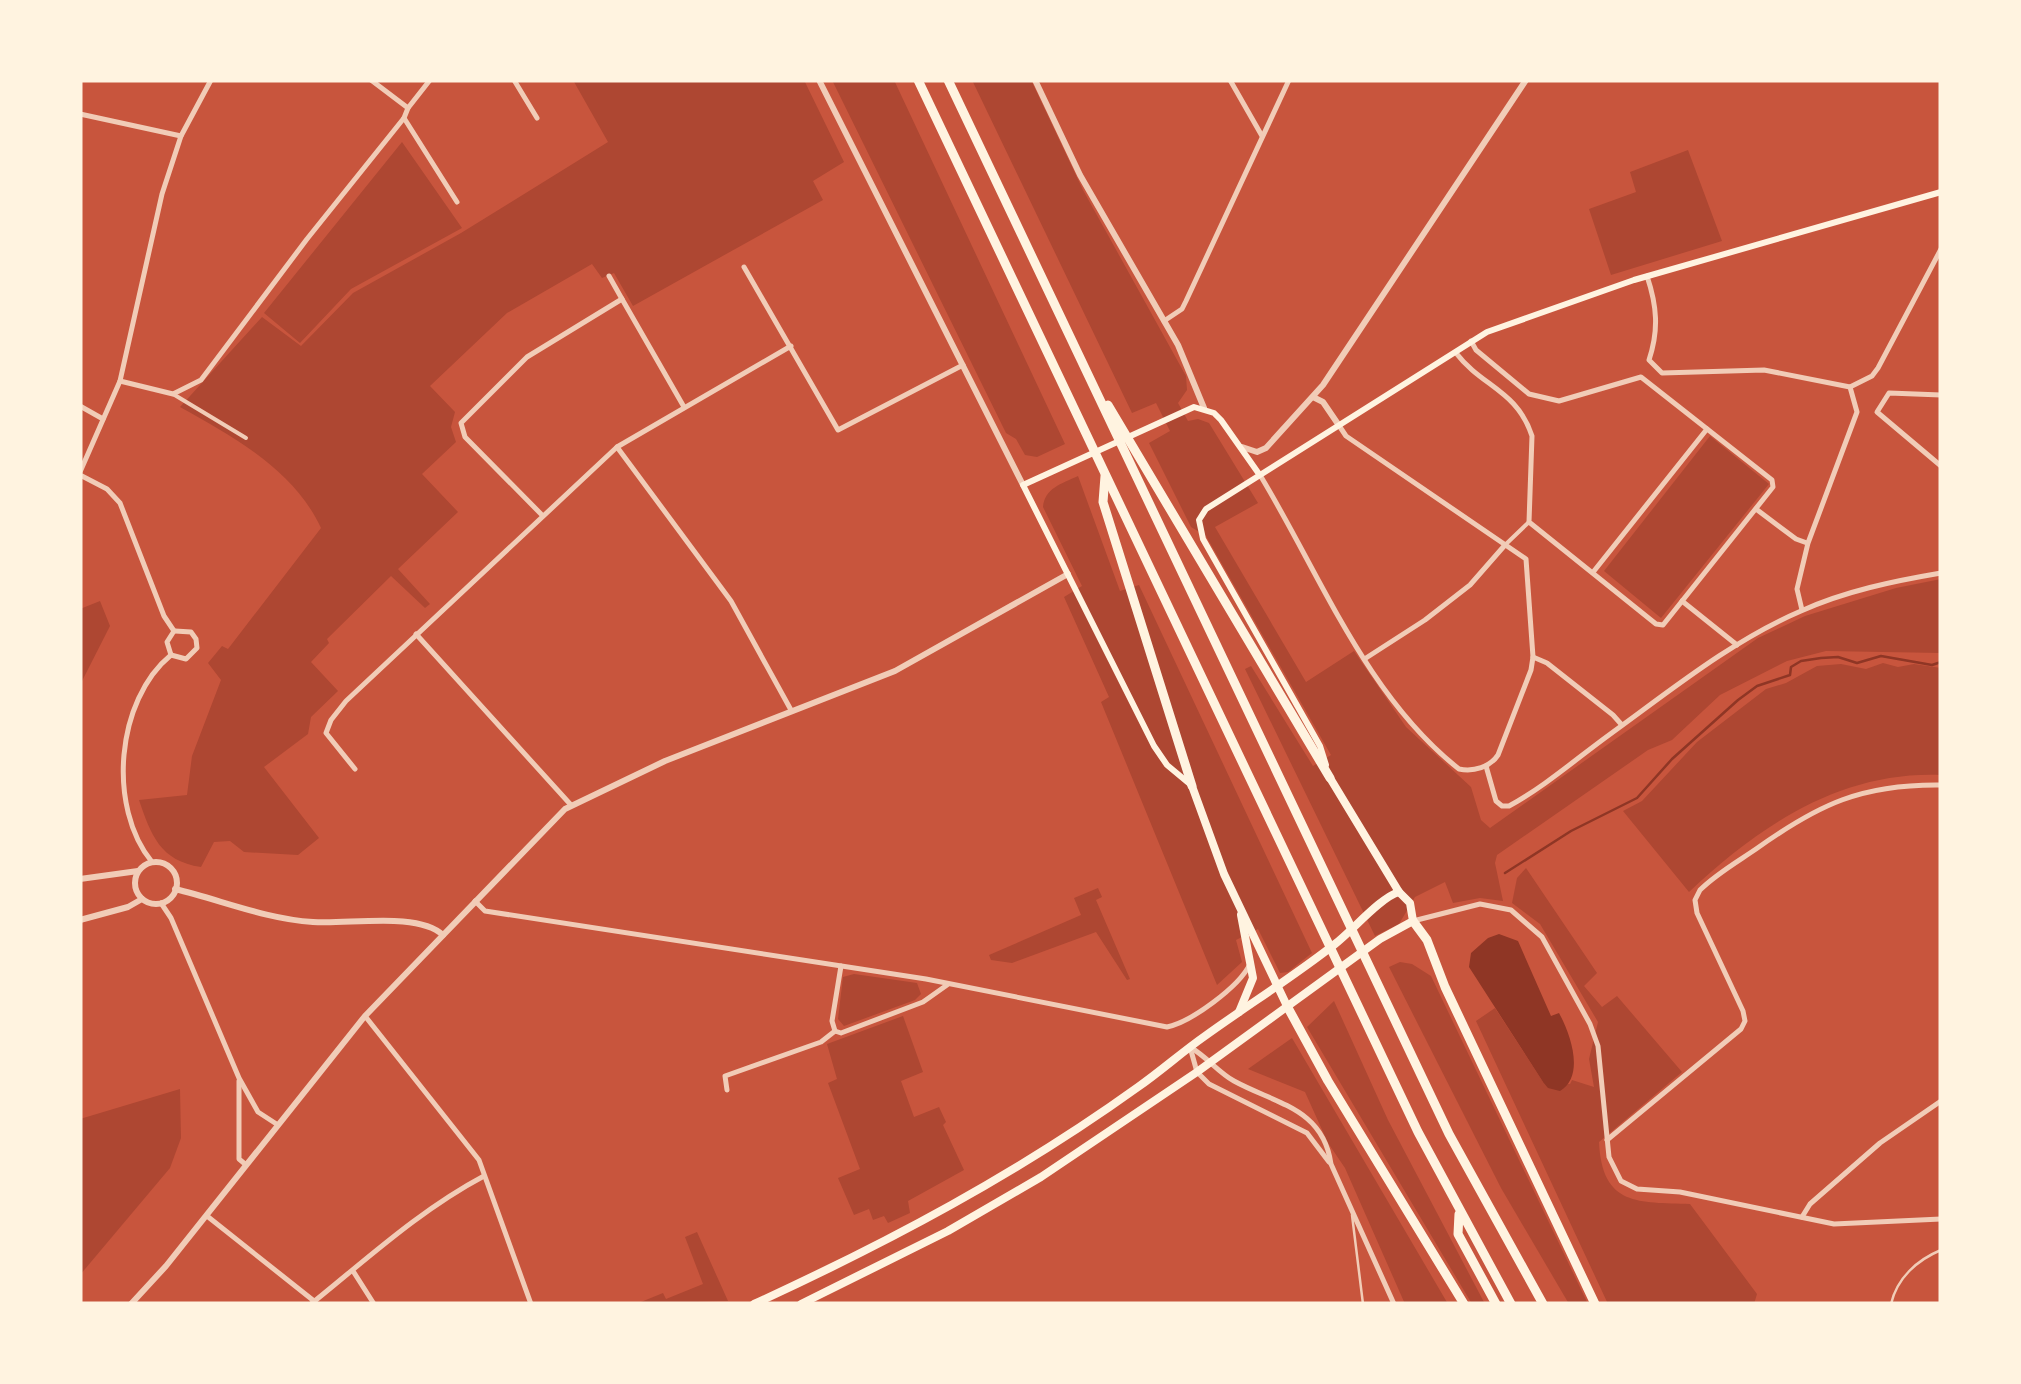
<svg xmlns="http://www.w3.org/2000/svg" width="2021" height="1384" viewBox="0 0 2021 1384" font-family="'Noto Sans',sans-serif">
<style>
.green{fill:#ae4732}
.water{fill:#8f3625}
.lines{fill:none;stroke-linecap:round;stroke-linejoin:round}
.stream{stroke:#8f3625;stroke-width:2.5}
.service{stroke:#f1ccb7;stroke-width:2.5}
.pedestrian{stroke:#f1ccb7;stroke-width:4}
.minor{stroke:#f1ccb7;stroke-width:5}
.tertiary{stroke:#f1ccb7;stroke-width:6}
.secondary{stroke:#fff3e0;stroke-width:6}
.primary{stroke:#fff3e0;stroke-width:8}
.motorway{stroke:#fff3e0;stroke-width:9}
</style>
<rect width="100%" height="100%" fill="#c8553d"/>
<g class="green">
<path d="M573,80h231l40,82 -31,19 10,19 -190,106 -19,-33 -12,5 -10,-14 -85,49 -77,73 25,26 -4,15 5,15 -34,32 36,38 -60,57 32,35 -5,4 -34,-32 -64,63 2,4 -18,19 27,29 -27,26 -3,17 -44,33 55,71 -21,17 -54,-3 -14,-11 -16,1 -13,25c-41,-6 -50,-32 -62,-67l48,-5 5,-39 29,-76 -13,-17 14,-17 6,3 93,-121c-27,-58 -87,-91 -141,-121l82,-90 39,29 52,-53 108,-60 147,-91z"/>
<path d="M832,80h62l171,364 -28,13 -12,-2 -9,-16 -10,-6z"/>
<path d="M972,80h59l52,110 103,186 1,14 -9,13 10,18 10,-2 11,4 49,80 -43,24 91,155 48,-31 52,76 65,60 10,33 9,8 268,-190 47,-22 91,-28 45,-9v74l-115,-2 -39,10 -67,34 -48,45 -24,10 -151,105 -2,8 8,38 -23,-3 -27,5 -8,-21 -30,15 -16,27 -24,12 -130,-267 6,-3 62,100 18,-11 -125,-219 -15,-9 -42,-84 21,-12 -14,-28 -24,10z"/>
<path d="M402,142l60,86 -111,61 -51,54 -36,-30z"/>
<path d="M1688,150l34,91 -111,34 -22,-66 47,-17 -6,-20z"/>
<path d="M1710,436l59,48 -108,134 -57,-47z"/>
<path d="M1078,476l42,115 19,-6 173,368 -24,19 -8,1 -22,-44 -22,11 6,22 -25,23 -116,-283 8,-5 -45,-100 18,-11 -39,-79c2,-19 18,-23 35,-31z"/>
<path d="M100,601l10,25 -30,59v-76z"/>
<path d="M1883,663l15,4 16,-3 27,4v107c-100,-4 -181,50 -252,117l-66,-81 19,-10 55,-59 69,-53 20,-6 31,-17 24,-2 25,5z"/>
<path d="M1526,868l71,105 -13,13 18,21 15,-11 65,76 -83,70c3,65 40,60 91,62l67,90 -3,10h-146l-132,-283 19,-13 48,74 27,2 2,-4 22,7 -5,-28 9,-37 -58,-98 -28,-21 5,-25z"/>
<path d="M1098,888l4,9 -6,3 34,79 -3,1 -31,-48 -84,31 -21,-3 -2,-5 92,-40 -7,-17z"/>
<path d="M1400,962l12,2 19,12 157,328h-19l-68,-116 -112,-221z"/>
<path d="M854,974l63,9 4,11 -6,6 -71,26 -6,-7 5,-42z"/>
<path d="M1334,1001l54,119 97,184h-13l-165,-277z"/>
<path d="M903,1016l20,56 -22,9 13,36 25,-10 7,15 -3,3 21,45 -56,31 2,12 -22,10 -4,-7 -11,4 -4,-11 -15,6 -16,-37 22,-9 -32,-86 9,-4 -10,-35z"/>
<path d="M1292,1038l156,266h-43l-60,-136 -17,-25 -23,-51 -57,-23z"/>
<path d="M180,1089l1,49 -11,30 -90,107v-156z"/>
<path d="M697,1232l31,69 -92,3 27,-11 3,6 37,-15 -18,-47z"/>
</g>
<path class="water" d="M1499,934l19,7 33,75 8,-3c12,22 26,63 1,78l-12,-3 -5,-6 -74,-115 2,-14 17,-15z"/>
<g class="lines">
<path class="stream" d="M1505,873l66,-42 66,-33 35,-39 66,-59 19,-14 33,-11 1,-8 10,-6 20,-3 17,-1 19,6 24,-7 51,9 9,-3"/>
<g class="service">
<path d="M1352,1215l11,89"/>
<path d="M1891,1304c6,-26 26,-44 50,-54"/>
</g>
<g class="pedestrian">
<path d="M173,394l73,44"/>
<path d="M1505,545l24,-23"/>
</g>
<g class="minor">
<path d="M371,80l37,28"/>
<path d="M514,80l23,38"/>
<path d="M1230,80l32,56"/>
<path d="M80,114l101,22"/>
<path d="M404,118l53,84"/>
<path d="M744,267l94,163 125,-65"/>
<path d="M609,276l13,23"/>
<path d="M1647,276c10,30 12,54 2,84l13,13 102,-3 86,17 7,25 -49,131 -11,46 5,21"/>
<path d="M1164,321l18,-12 4,-8 103,-221"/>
<path d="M1456,353c26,34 61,37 76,83l-3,86 127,102 7,1 110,-138 -1,-7 -131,-103 -82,24 -30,-7 -53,-44 -5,-9"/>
<path d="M120,381l53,13 28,-14 106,-141 97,-121 4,-10 22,-28"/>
<path d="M1850,387l22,-11 6,-8 63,-119"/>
<path d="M1941,395l-52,-2 -12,19 64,54"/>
<path d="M80,406l23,13"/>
<path d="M617,447l114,154 60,109"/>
<path d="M80,472l40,-91 42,-187 19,-58 30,-56"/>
<path d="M80,475l27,14 13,14 44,113 10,15"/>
<path d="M1260,475c60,99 106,221 199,294 15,3 31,-2 39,-14l33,-85 2,-13 -7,-98 -180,-123 -8,-12"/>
<path d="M1756,509l40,30 11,4"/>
<path d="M541,514l-76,-77 -4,-14 66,-66 95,-58 62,108"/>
<path d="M1594,571l113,-142"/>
<path d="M1682,601l55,44"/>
<path d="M416,634l155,171"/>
<path d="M171,655l15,4 11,-11 -1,-9 -5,-7 -16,-1"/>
<path d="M171,655l-4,-13 7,-11"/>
<path d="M1533,657l14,6 66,52 8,9"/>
<path d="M1366,658l59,-38 45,-35 35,-40"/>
<path d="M1486,766l10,35 6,5h7c35,-19 67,-47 100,-71 61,-44 122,-94 192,-124 44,-20 93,-30 140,-38"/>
<path d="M355,769l-29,-36 5,-13 15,-19 271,-254 174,-101"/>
<path d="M152,862c-45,-55 -36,-162 19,-207"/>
<path d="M475,901l10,10 441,68 241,48c24,-5 72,-40 83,-63"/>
<path d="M161,903l10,15 68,160 19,34 20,13"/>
<path d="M1413,921l67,-17 31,6 31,27 48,87 8,22 11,111 12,24 16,8 43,3 154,32 107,-5"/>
<path d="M841,966l-9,55 3,10 6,2 82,-31 24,-17"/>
<path d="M365,1016l114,144 52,144"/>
<path d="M1190,1047c17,10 28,25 44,34 42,23 89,27 97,83l63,140"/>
<path d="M1190,1047l7,25 12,12 98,49 22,29"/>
<path d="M239,1081v78l6,5"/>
<path d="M727,1090l-2,-14 96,-34 14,-11"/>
<path d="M1607,1140l134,-111 4,-8 -2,-10 -46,-98 -2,-13 5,-10c16,-16 37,-28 56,-41 63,-45 106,-65 185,-64"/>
<path d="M207,1216l107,85"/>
<path d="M1802,1217l8,-13 70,-61 61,-42"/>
<path d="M353,1271l21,33"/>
<path d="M311,1304c56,-45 109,-94 173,-128"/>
</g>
<g class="tertiary">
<path d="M819,80l204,405"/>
<path d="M1035,80l45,95 98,170 26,63"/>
<path d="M1313,397l10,5 15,22"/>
<path d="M1242,447l15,5 9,-4 57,-63 203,-305"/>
<circle cx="156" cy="883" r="21"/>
<path d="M80,879l58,-8"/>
<path d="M175,889c46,11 91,30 138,33 34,3 104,-11 130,13"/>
<path d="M80,920l48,-13 14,-8"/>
<path d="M131,1304l35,-38 199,-250 200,-207 100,-48 230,-90 173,-97"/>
</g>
<g class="secondary">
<path d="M1326,765l-6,-19 -117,-207 -4,-19 7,-11 281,-177 147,-52 307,-88"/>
<path d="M1191,785l-24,-20 -13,-19 -131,-261 171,-78 20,6 7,7 38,54"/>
</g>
<g class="primary">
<path d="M1192,786l32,88 63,132"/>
<path d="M1239,1012l14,-34 -12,-63"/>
<path d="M754,1304c135,-62 263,-130 384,-217 23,-16 44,-35 67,-51 43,-31 88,-59 130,-92 18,-14 46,-47 64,-52"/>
<path d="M801,1304l147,-73 93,-54 156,-105 183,-133 33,-18 -3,-18 -11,-11 -69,-114"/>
</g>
<g class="motorway">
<path d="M918,80l500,1052 93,172"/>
<path d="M948,80l501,1054 94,170"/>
<path d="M1108,405l222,373"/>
<path d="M1105,476l-2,26 89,284"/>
<path d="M1413,921l14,19 18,47 150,317"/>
<path d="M1287,1006l41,75 136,223"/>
<path d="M1459,1214l-1,20 38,70"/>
</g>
</g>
<rect width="2021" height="1384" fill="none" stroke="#fff3e0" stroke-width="165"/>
</svg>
